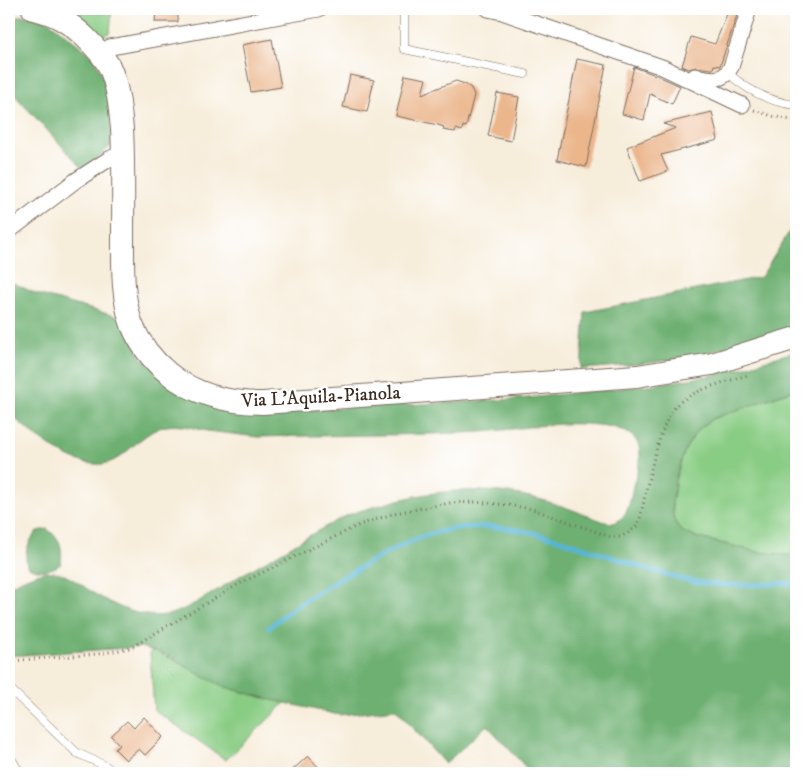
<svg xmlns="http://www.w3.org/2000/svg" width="805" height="782" viewBox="0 0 805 782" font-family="'IM FELL DW Pica',serif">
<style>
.green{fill:#89cc84;stroke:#627b51}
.forest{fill:#6eb072;stroke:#546d48}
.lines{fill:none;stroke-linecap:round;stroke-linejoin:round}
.stream{stroke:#57b5d5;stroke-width:5}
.building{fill:#ebb68c}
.lane-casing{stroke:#7d6e60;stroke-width:9}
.street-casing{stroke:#7d6e60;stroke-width:17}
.primary-casing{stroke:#7d6e60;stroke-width:24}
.path{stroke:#7d6e60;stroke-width:3;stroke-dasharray:1 4;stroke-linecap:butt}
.lane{stroke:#fff;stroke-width:8}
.street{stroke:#fff;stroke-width:15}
.primary{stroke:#fff;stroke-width:22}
.labels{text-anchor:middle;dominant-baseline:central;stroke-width:5;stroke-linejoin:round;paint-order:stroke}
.street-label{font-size:19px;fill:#3b2a1e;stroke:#fff}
</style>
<rect width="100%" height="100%" fill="#fff"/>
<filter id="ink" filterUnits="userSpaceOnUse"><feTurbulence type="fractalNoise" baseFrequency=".02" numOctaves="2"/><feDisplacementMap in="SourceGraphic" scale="10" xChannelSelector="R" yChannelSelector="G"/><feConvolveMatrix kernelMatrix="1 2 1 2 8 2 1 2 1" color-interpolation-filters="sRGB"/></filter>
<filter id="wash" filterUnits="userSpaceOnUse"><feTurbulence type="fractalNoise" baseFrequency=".0096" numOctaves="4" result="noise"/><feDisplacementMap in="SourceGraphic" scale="20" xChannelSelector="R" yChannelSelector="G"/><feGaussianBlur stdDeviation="1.12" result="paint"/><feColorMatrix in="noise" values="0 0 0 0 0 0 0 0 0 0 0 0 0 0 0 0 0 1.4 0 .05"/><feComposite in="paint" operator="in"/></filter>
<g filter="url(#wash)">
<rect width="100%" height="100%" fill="#f7eddb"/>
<g class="green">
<path d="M68,9h44l-2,23 -8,5z"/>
<path d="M796,389v167l-37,-4 -64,-15 -14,-6 -7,-11 -2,-17 4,-26 9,-27 11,-18 16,-13z"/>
<path d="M154,650l71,37 47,13 14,2 -60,58 -72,-50 -4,-58z"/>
</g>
<g class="forest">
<path d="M19,16h6l22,4 47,37 14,32 4,56 -28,25 -75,-81v-69z"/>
<path d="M796,221v107c-39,11 -79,24 -119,31 -32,5 -64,8 -96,10l4,-57 176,-35z"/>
<path d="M9,281l28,13 85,24 20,41 128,53 249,-13 130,-14 60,-9 29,-7 58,-18v38l-84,30 -16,13 -11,18 -9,27 -4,26 2,17 7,11 14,6 64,15 37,4v217h-265l-44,-48 -42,39 -49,-55 -57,6 -67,-15 -47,-13 -25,-12 -33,-20 -26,-8 -132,9v-70c11,-5 22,-11 35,-14 18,-3 34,11 48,20 20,13 49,27 74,23 24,-4 63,-34 86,-46 32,-18 63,-38 96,-54 11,-5 24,-7 36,-11 56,-17 115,-19 171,0 17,5 33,12 50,18l9,1c15,-6 16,-23 19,-37 4,-15 14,-38 -1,-50 -12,-10 -32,-11 -47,-12 -35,-2 -70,6 -105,8 -74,4 -149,3 -223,5 -17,-2 -33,-4 -50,-6 -14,-3 -27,-7 -41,-5 -19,4 -33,22 -48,32 -33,23 -86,-24 -109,-45z"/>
<path d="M47,529c15,11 15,17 14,35 -11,7 -22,9 -34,2 -3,-15 1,-23 10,-35z"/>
</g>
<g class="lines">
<path class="stream" d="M269,628c26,-24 57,-41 87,-58 25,-14 48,-28 75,-36 90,-27 174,29 260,47 36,7 69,3 105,2"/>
</g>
<g id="blocks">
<g class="building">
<path d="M156,9h22v13h-23z"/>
<path d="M729,9h10l-19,57 -6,-1 -1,4h-2l-15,-2 -7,2 -7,-3 9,-29 24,7z"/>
<path d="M272,39l9,48 -30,5 -9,-47z"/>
<path d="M577,59l29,6 -20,102 -29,-7z"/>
<path d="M634,67l24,9 22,10 -8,18 -22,-10 -6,26 -22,-6z"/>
<path d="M350,75l24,5 -7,32 -24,-5z"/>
<path d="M405,75l21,4 -4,15 34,-13 9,3 6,4 3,7 -8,32 -3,-1 -1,5 -6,-2 -1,3 -12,-2 1,-3 -6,-2 -42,-9z"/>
<path d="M497,93l22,4 -8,44 -23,-5z"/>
<path d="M712,112l6,28 -57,15 7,16 -28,10 -13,-34 49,-19 -13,-4z"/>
<path d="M144,717l19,20 -18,18 -6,-6 -13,11 -11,-11 5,-4 -9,-9 16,-15 7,7z"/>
<path d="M308,756l16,17h-35z"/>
</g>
</g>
</g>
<g filter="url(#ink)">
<use href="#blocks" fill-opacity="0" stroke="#7d6e60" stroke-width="1"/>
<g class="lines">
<g class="lane-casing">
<g id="lane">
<path d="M404,9v40l121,25"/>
<path d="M728,73c20,18 41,29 68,32"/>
<path d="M9,688l68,65 29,13 9,7"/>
<path d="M9,755l11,18"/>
</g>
</g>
<g class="street-casing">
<g id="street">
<path d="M488,9l14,3 160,55 80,38"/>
<path d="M100,53l10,-6 12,-2 197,-36"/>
<path d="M695,76c15,3 28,7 36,-9l18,-58"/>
<path d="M9,231l66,-50 34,-22 14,-6"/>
</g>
</g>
<g class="primary-casing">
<path id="primary" d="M33,9c21,4 36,13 52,28 9,9 18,18 24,29 9,20 11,42 13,63 2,36 1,73 1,110 0,28 -1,59 9,86 8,19 20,35 36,48 27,22 60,30 95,30l374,-27 75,-12 84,-26"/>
</g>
<g class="path">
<path d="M754,110l18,6 24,5"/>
<path d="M9,661l89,-7 32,-6 109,-64 120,-59 36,-12 55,-10 26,-1 31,3 25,4 79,28h9l8,-4 8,-6 4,-8c6,-27 19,-100 39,-116 19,-15 46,-21 69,-28"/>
</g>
<use href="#lane" class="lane"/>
<use href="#street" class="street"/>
<use href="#primary" class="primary"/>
</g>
</g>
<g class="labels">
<g class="street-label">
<text transform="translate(321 397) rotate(-3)">Via L'Aquila-Pianola</text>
</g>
</g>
<rect width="805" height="782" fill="none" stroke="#fff" stroke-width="30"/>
</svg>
